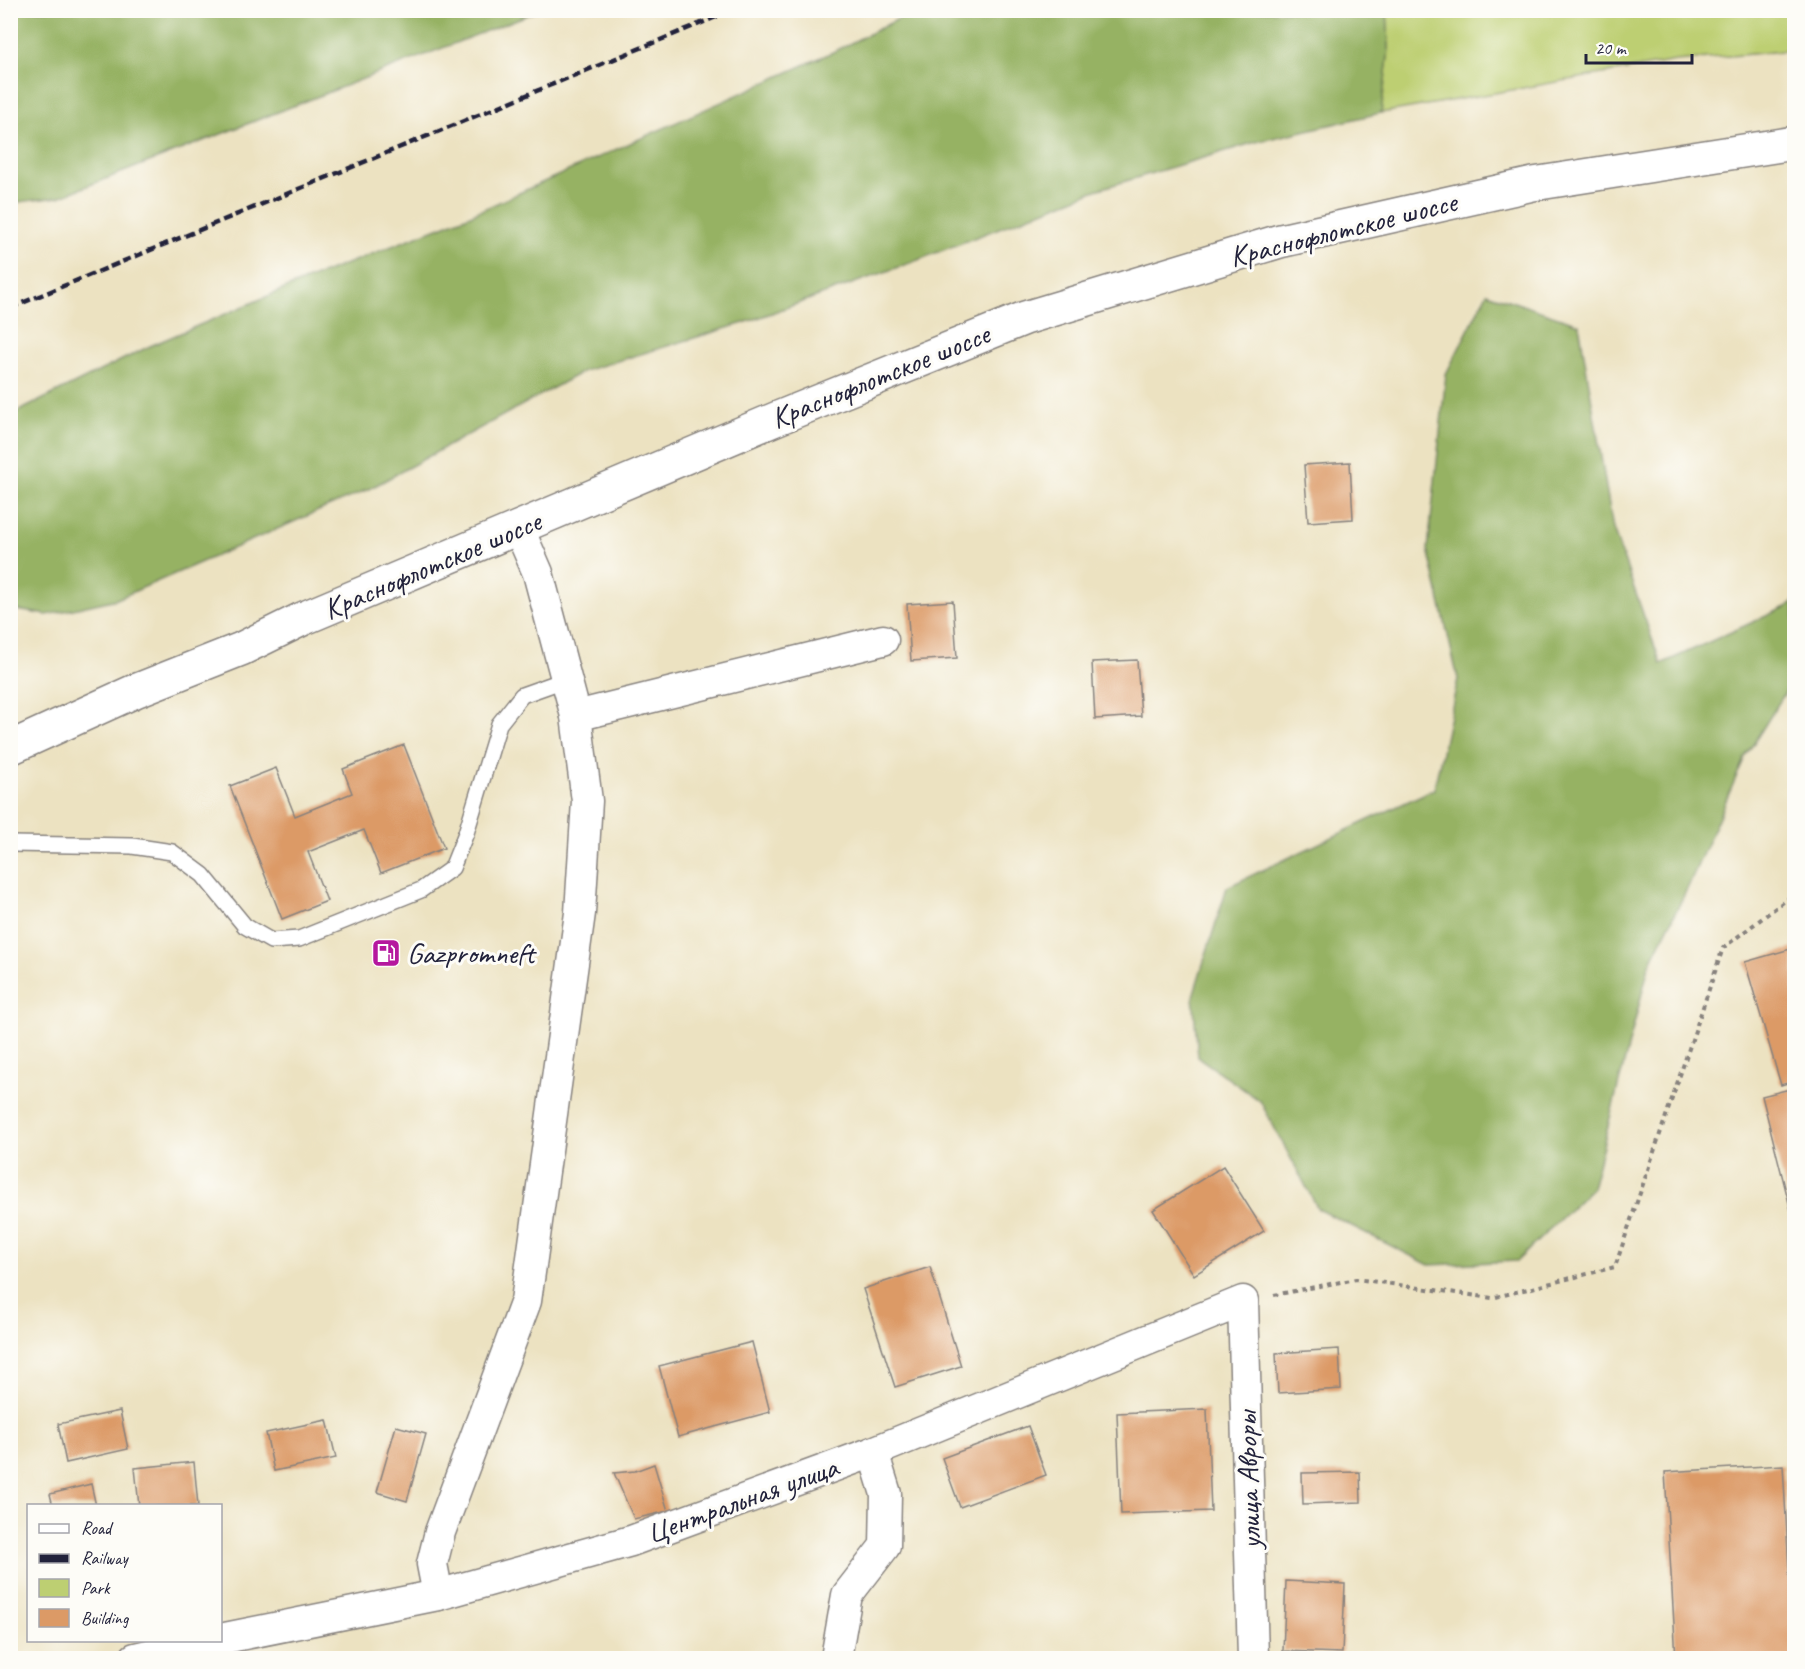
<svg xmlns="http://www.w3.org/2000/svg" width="1805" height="1669" viewBox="0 0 1805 1669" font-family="Caveat,sans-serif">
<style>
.green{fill:#bdcf72;stroke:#707856;stroke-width:1.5}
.forest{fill:#96b264;stroke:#5c6a50;stroke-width:1.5}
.building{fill:#dc9a66}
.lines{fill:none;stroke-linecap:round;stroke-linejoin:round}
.service-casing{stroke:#87827e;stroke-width:18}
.minor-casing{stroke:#87827e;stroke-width:33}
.primary-casing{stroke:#87827e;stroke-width:36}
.path{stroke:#87827e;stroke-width:4;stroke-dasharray:4.5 4.5;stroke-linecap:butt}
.service{stroke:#fff;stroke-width:15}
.minor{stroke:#fff;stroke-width:30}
.primary{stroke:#fff;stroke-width:33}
.rail{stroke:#22223b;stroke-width:4.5;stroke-dasharray:9 4.5;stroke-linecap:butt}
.labels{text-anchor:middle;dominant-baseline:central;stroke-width:6;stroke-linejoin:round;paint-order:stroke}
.street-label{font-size:30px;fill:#22223b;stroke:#fdfcf7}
.poi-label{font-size:30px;fill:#22223b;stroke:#fdfcf7;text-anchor:start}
</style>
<rect width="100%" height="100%" fill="#fdfcf7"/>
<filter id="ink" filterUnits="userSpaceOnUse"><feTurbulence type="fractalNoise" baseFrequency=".0167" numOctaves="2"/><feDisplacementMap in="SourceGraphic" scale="12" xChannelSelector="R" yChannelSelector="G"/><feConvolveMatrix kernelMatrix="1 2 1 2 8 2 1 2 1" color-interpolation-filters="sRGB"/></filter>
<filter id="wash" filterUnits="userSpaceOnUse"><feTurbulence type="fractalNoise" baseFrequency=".008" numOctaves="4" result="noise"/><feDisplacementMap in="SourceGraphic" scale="24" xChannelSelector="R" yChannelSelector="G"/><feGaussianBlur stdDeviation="1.35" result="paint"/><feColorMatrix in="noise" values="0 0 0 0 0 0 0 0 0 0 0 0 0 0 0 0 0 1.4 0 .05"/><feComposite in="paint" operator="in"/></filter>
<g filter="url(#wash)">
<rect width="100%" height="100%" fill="#ece2c1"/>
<path class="green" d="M1387,11h407v39l-118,11 -295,52 8,-65z"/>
<g class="forest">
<path d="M10,11l1,-1 527,1 -479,186 -48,6z"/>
<path d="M914,11h473l2,37 -8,65 -125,29 -160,48 -178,70 -174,63 -160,48 -213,117 -254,111 -70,16 -36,-6v-194l139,-69 151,-64 167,-66 367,-165z"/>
<path d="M1487,293l92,31 34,205 48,135 127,-58 6,-5v84l-6,3 -43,69 -56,128 -40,81 -57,222 -75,73 -88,4 -111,-56 -58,-108 -62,-44 -5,-61 34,-109 207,-98 24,-110 -30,-130 18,-175z"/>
</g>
<g id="blocks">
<g class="building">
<path d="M1350,462l3,57 -45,3 -4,-57z"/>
<path d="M953,601l4,57 -46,3 -4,-57z"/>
<path d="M1137,660l4,56 -46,3 -3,-57z"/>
<path d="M404,745l40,103 -63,25 -17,-43 -56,22 19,49 -45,18 -52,-133 46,-18 19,48 57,-23 -9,-24z"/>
<path d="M1794,948v133l-13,4 -36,-123z"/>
<path d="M1794,1088v135l-32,-127z"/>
<path d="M1223,1166l41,65 -70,44 -41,-65z"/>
<path d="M930,1267l31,99 -66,21 -32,-98z"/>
<path d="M752,1342l18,70 -92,25 -19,-71z"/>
<path d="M1339,1349l2,40 -63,4 -2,-40z"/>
<path d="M1207,1409l4,102 -90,3 -4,-101z"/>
<path d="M120,1411l8,38 -62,14 -8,-39z"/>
<path d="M327,1420l9,38 -62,13 -8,-38z"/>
<path d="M396,1426l30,8 -19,67 -30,-9z"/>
<path d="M1028,1426l18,49 -86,32 -18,-49z"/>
<path d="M194,1462l4,44h-59l-4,-38z"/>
<path d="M654,1464l14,47 -34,8 -20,-46 21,-2z"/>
<path d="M1783,1465l11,193h-118l-11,-186z"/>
<path d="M1360,1472l1,30 -58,2 -1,-31z"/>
<path d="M91,1484l5,22h-43l-3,-12z"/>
<path d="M1286,1581l59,3 -3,69 -59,-2z"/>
</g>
</g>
</g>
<g filter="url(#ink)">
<use href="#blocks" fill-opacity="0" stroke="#87827e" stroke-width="1.5"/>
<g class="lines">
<g class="service-casing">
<path id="service" d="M10,844l122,2 40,6 31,23 42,51 26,15 28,-2 122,-49 31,-22 14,-35 33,-109 23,-29 45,-16"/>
</g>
<g class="minor-casing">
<g id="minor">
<path d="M576,716l307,-76"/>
<path d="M438,1595l-6,-31 8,-32 86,-231 54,-388 7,-112 -11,-85 -38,-143 -19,-44"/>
<path d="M220,1639l218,-44 193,-54 242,-89 370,-151 10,357"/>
<path d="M135,1658l76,-18"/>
<path d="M836,1658l11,-63 38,-49 1,-52 -13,-42"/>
</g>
</g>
<g class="primary-casing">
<path id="primary" d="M10,748l125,-57 106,-42 61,-30 476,-201 247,-100 255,-77 253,-57 261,-41"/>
</g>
<path class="path" d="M1274,1295l82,-16 136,19 123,-31 108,-319 71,-54"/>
<use href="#service" class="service"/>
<use href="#minor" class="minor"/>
<use href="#primary" class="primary"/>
<path class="rail" d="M10,308l723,-298"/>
</g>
</g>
<defs>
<g id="fuel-square" transform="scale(1.5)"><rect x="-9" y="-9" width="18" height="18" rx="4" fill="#b5179e" stroke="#fdfcf7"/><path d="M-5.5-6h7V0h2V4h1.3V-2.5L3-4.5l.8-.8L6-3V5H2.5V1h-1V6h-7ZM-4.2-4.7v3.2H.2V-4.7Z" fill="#fff"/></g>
</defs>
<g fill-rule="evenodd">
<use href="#fuel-square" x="386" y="953"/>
</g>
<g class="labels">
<g class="street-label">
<text transform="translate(1343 229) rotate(-14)">Краснофлотское шоссе</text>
<text transform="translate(880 376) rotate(-22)">Краснофлотское шоссе</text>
<text transform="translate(432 565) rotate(-23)">Краснофлотское шоссе</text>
<text transform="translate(1248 1480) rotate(-92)">улица Авроры</text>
<text transform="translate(742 1500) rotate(-20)">Центральная улица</text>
</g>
<g class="poi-label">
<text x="407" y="953">Gazpromneft</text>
</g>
</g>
<rect width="1805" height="1669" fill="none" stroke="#fdfcf7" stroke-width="36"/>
<rect x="27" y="1504" width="195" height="138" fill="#fdfcf7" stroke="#a5a5ac" stroke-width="1.5"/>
<rect x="39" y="1524" width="30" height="9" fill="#ffffff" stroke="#a5a5ac" stroke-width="1.5"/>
<text x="81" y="1534" font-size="18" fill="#22223b">Road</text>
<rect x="39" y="1554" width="30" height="9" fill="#22223b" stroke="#a5a5ac" stroke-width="1.5"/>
<text x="81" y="1564" font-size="18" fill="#22223b">Railway</text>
<rect x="39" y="1579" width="30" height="18" fill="#bdcf72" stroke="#a5a5ac" stroke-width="1.5"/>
<text x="81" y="1594" font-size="18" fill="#22223b">Park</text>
<rect x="39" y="1609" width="30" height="18" fill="#dc9a66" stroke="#a5a5ac" stroke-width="1.5"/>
<text x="81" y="1624" font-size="18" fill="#22223b">Building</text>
<path d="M1586 54v9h106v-9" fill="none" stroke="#22223b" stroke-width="3"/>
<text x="1595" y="54" font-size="18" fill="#22223b" stroke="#fdfcf7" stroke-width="4.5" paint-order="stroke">20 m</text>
</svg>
